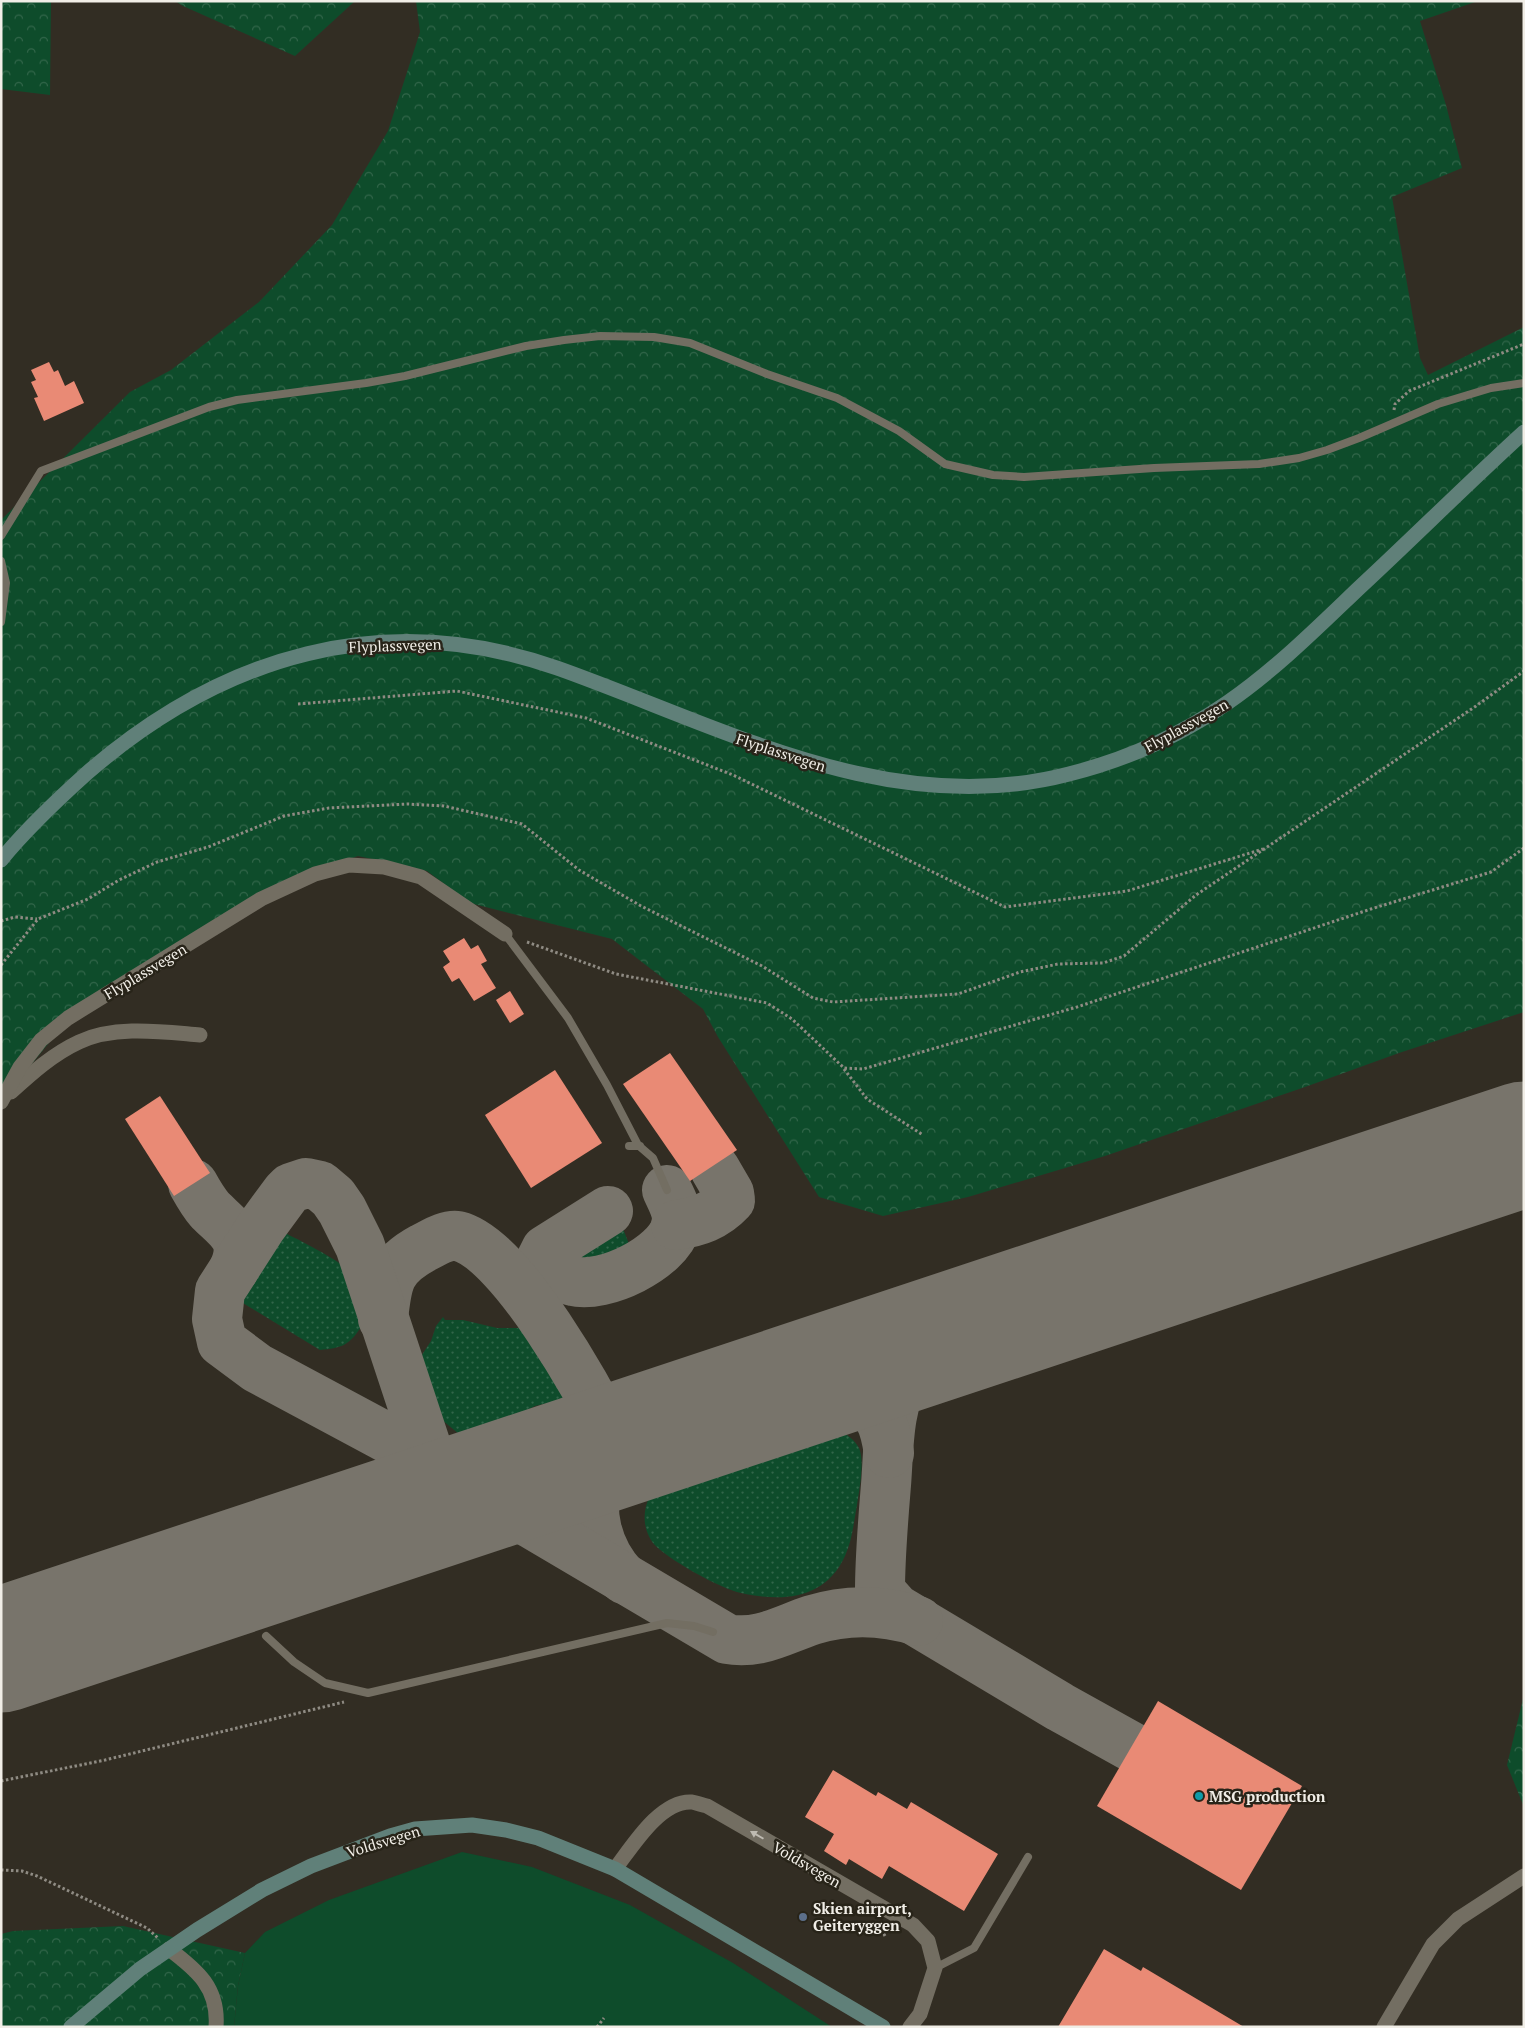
<svg xmlns="http://www.w3.org/2000/svg" width="1525" height="2028" viewBox="0 0 1525 2028" font-family="'PT Serif',serif">
<style>
.grass{fill:url(#grass-dots)}
.forest{fill:url(#forest-crowns)}
.park{fill:#0e4c2b}
.lines{fill:none;stroke-linecap:round;stroke-linejoin:round}
.taxiway{stroke:#78746b;stroke-width:50}
.runway{stroke:#78746b;stroke-width:125}
.building{fill:#e98a75}
.path{stroke:#8f8b83;stroke-width:3;stroke-dasharray:2.5 2.5;stroke-linecap:butt}
.lane{stroke:#736e62;stroke-width:8}
.street{stroke:#736e62;stroke-width:15}
.secondary{stroke:#608079;stroke-width:15}
.oneway{fill:#bfbbb2}
.culture-dot{fill:#0f9aa8;stroke:#282419;stroke-width:2}
.service-dot{fill:#5c6f8a;stroke:#282419;stroke-width:2}
.labels{text-anchor:middle;dominant-baseline:central;stroke-width:5;stroke-linejoin:round;paint-order:stroke}
.street-label{font-size:15px;fill:#f1eee7;stroke:#282419}
.poi-label{font-size:15px;font-weight:bold;fill:#f1eee7;stroke:#282419;text-anchor:start}
</style>
<defs>
<pattern id="grass-dots" width="8" height="8" patternUnits="userSpaceOnUse" patternTransform="scale(1.25)"><rect width="8" height="8" fill="#0e4c2b"/><path d="M2 2h.1M6 6h.1" fill="none" stroke="#32664a" stroke-width="1.8" stroke-linecap="round"/></pattern>
<pattern id="forest-crowns" width="20" height="18" patternUnits="userSpaceOnUse" patternTransform="scale(1.25)"><rect width="20" height="18" fill="#0e4c2b"/><path d="M2 6a3 3 0 1 1 6 0M12 15a3 3 0 1 1 6 0" fill="none" stroke="#32664a"/></pattern>
</defs>
<rect width="100%" height="100%" fill="#322d23"/>
<g class="grass">
<path d="M622,1226l7,18 -1,5 -26,17 -12,4 -4,-2 -10,-12z"/>
<path d="M283,1232c18,9 61,30 73,45 11,14 15,35 5,50 -12,19 -20,21 -41,23l-82,-50 -2,-5 30,-50z"/>
<path d="M443,1317l2,3h18l34,8h32l33,51 4,2 -2,3 4,10v11l-7,-5 -26,6 -69,36c-11,-14 -26,-21 -37,-35 -8,-10 -11,-28 -15,-40l17,-26 5,-15z"/>
<path d="M814,1427c17,1 36,4 45,21 6,13 0,43 -2,57 -3,16 -5,36 -12,51 -20,44 -63,46 -104,37 -20,-4 -76,-35 -88,-50 -16,-22 -8,-51 14,-66 14,-10 33,-14 49,-19 33,-10 65,-21 98,-31z"/>
</g>
<g class="forest">
<path d="M1,1h50l-1,94 -49,-6z"/>
<path d="M175,1h180l-60,55 -112,-50z"/>
<path d="M416,1h1062l-58,20 26,84 16,63 -70,29 28,161 8,17 96,-48v685l-125,41 -94,34 -200,69 -137,41 -85,19 -64,-19 -101,-160 -15,-28 -91,-70 -142,-36 -43,-32 -69,-15 -80,28 -154,94 -72,61 -51,63v-582l129,-128 41,-22 88,-68 73,-77 56,-94 32,-99z"/>
<path d="M1524,1695v112l-17,-42z"/>
<path d="M123,1926l122,27 -7,33 -4,41h-233v-93l12,-3z"/>
</g>
<path class="park" d="M462,1852l70,15 98,38 103,58 99,64h-598l4,-41 7,-33 20,-21 64,-32z"/>
<g class="lines">
<g class="taxiway">
<path d="M193,1184c5,9 10,18 17,26 20,20 37,28 24,59"/>
<path d="M608,1211l-62,39 -5,10 2,3c9,7 18,16 30,18 31,8 94,-23 103,-54 4,-13 -4,-26 -9,-37"/>
<path d="M676,1225c22,-3 39,-9 54,-25l-1,-7 -14,-24"/>
<path d="M383,1319c4,-37 5,-52 40,-71 10,-5 24,-14 35,-12 54,13 134,160 158,209 -5,9 -12,17 -16,27 -14,37 -3,79 24,107"/>
<path d="M963,1330c-21,12 -42,23 -56,44 -20,33 -18,74 -21,111 -3,36 -6,71 -6,106l16,18 164,98 72,40"/>
<path d="M784,1390c30,-2 74,-5 94,26 7,11 9,24 11,37"/>
<path d="M409,1514c19,-16 25,-24 23,-50l-72,-218 -18,-36 -9,-13 -13,-11 -14,-3 -15,5 -5,5 -25,34 -41,64 -3,28 5,23 35,26 151,81 24,15 4,9 11,11 60,26 27,15 193,114c32,6 55,-9 85,-19 35,-11 71,-10 106,1"/>
</g>
<path class="runway" d="M1,1650l1523,-506"/>
</g>
<g class="building">
<path d="M49,362l5,10 4,-2 7,16 9,-5 10,22 -40,18 -10,-23 4,-1 -7,-15 5,-2 -5,-10z"/>
<path d="M464,938l7,11 7,-4 9,16 -6,3 15,24 -22,13 -15,-23 -7,4 -9,-15 7,-5 -7,-11z"/>
<path d="M510,991l14,23 -14,9 -14,-23z"/>
<path d="M670,1053l67,97 -47,31 -67,-97z"/>
<path d="M555,1070l47,73 -71,45 -46,-73z"/>
<path d="M160,1096l50,77 -36,23 -49,-77z"/>
<path d="M1158,1701l144,85 -61,104 -144,-84z"/>
<path d="M833,1770l43,26 2,-4 29,17 4,-7 87,52 -34,57 -75,-45 -7,13 -33,-20 -3,6 -22,-14 10,-17 -29,-17z"/>
<path d="M1104,1949l37,22 2,-4 101,60h-186z"/>
</g>
<g class="lines">
<g class="path">
<path d="M1394,410l1,-6 14,-13 115,-47"/>
<path d="M298,704l159,-13 129,27 147,57 272,132 122,-16 136,-42"/>
<path d="M1,921l14,-4 22,2"/>
<path d="M527,942l89,32 151,29 25,16 52,49 19,1 214,-62 294,-98 120,-37 33,-24"/>
<path d="M1,965l37,-46 50,-20 31,-19 38,-18 51,-15 76,-31 45,-8 78,-4 37,2 78,18 57,46 62,36 121,60 51,32 20,4 125,-8 62,-22 38,-8 45,-1 21,-7 72,-61 280,-189 48,-35"/>
<path d="M844,1069l23,30 56,36"/>
<path d="M1,1781l104,-21 239,-58"/>
<path d="M1,1870l21,1 15,5 110,52 12,11"/>
<path d="M879,1925l6,11"/>
<path d="M597,2027l7,-9"/>
</g>
<g class="lane">
<path d="M1,536l40,-65 168,-64 28,-7 129,-17 39,-7 121,-30 38,-6 36,-4 54,1 36,6 77,31 70,24 62,33 46,33 48,11 31,2 130,-9 105,-4 40,-6 28,-8 32,-12 79,-34 53,-16 33,-5"/>
<path d="M1,561l5,22 -5,39"/>
<path d="M505,934l63,84 39,67 31,60 15,13 14,32"/>
<path d="M629,1146h11"/>
<path d="M266,1636l28,26 31,21 43,10 299,-70 27,3 19,6"/>
<path d="M935,1968l39,-20 54,-91"/>
</g>
<g class="street">
<path d="M11,1092c21,-19 42,-38 68,-50 36,-17 84,-10 121,-7"/>
<path d="M1,1102l19,-35 21,-27 27,-22 193,-119 54,-25 34,-9 35,2 37,10 84,57"/>
<path d="M615,1869c17,-22 45,-69 77,-67 5,1 10,3 15,4l206,119 15,16 7,27 -15,46 -10,13"/>
<path d="M169,1949c28,21 50,39 47,78"/>
<path d="M1384,2027l49,-83 25,-25 66,-43"/>
</g>
<g class="secondary">
<path d="M1,860c26,-32 56,-60 86,-87 135,-117 296,-166 470,-105 164,58 332,153 512,106 56,-14 110,-38 158,-71 48,-33 90,-75 132,-115 55,-51 109,-105 165,-156"/>
<path d="M71,2027l69,-58 57,-39 65,-40 49,-24 79,-30 25,-7 57,-4 34,5 32,8 77,31 268,158"/>
</g>
</g>
<defs><path id="oneway-solid" d="M-6-.8H1V-3.2L6.5 0L1 3.2V.8H-6Z" transform="scale(1.25)"/></defs>
<use class="oneway" href="#oneway-solid" transform="translate(757 1835) rotate(-150)"/>
<circle class="culture-dot" cx="1199" cy="1796" r="5"/>
<circle class="service-dot" cx="803" cy="1917" r="5"/>
<g class="labels">
<g class="street-label">
<text transform="translate(395 645) rotate(-2)">Flyplassvegen</text>
<text transform="translate(1186 725) rotate(-29)">Flyplassvegen</text>
<text transform="translate(781 752) rotate(18)">Flyplassvegen</text>
<text transform="translate(145 971) rotate(-31)">Flyplassvegen</text>
<text transform="translate(383 1841) rotate(-17)">Voldsvegen</text>
<text transform="translate(807 1864) rotate(30)">Voldsvegen</text>
</g>
<g class="poi-label">
<text x="1209" y="1796">MSG production</text>
<text x="813" y="1908">Skien airport,<tspan x="813" dy="17">Geiteryggen</tspan></text>
</g>
</g>
<rect width="1525" height="2028" fill="none" stroke="#f1eee7" stroke-width="5"/>
</svg>
